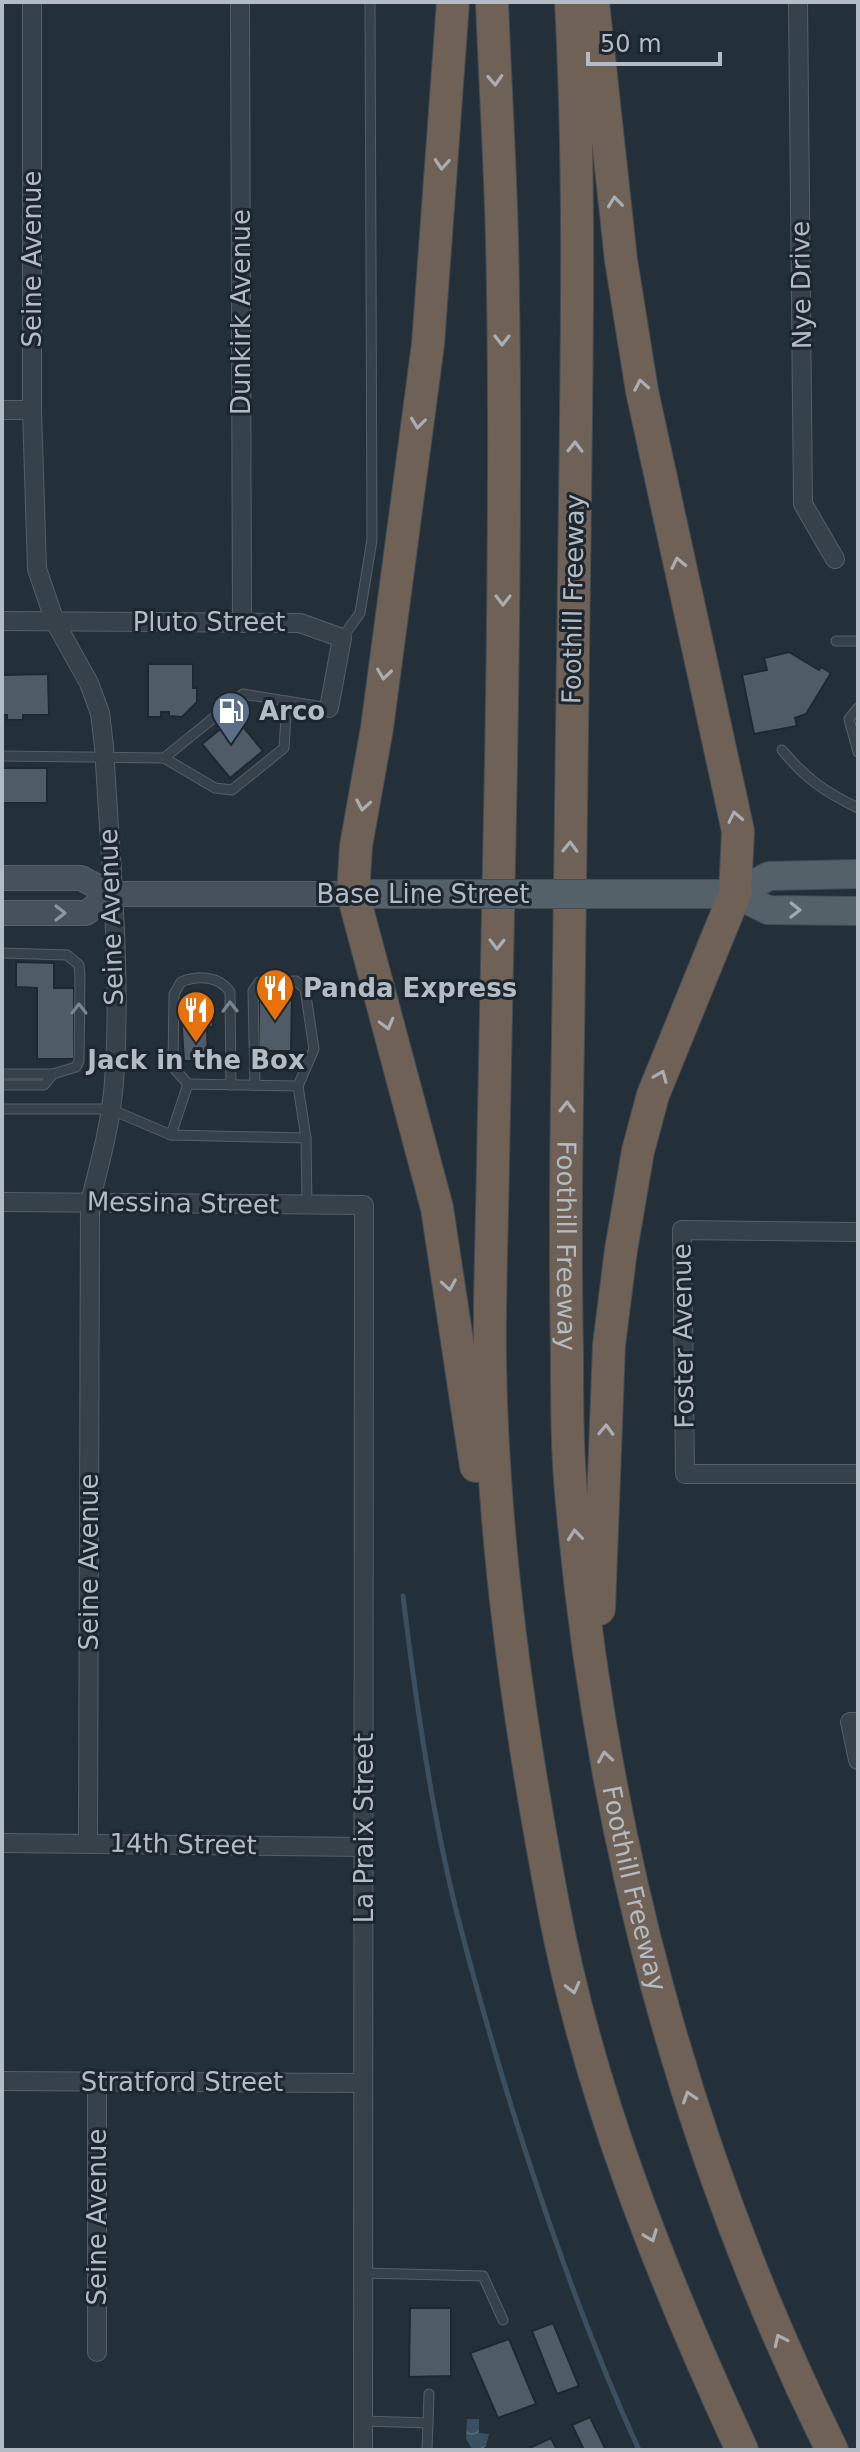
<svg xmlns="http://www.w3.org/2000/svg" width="860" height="2452" viewBox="0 0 860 2452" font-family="'DejaVu Sans',sans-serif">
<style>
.water{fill:url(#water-waves)}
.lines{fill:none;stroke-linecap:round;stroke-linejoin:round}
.stream{stroke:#3a5061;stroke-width:5}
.building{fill:#4f5b66;stroke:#1f2830;stroke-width:2}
.service-casing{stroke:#565f67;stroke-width:11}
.minor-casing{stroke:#565f67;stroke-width:20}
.secondary-casing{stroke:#565f67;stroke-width:26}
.primary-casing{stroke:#444d55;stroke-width:30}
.motorway-casing{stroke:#434c54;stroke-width:34}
.service{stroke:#374149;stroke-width:9}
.minor{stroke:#374149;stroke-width:18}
.secondary{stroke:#46515c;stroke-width:24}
.primary{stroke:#556169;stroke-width:28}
.motorway{stroke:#6f6155;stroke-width:32}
.primary-bridge-casing{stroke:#444d55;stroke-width:30;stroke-linecap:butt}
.primary-bridge{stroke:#556169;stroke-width:28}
.oneway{stroke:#a9aeb4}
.oneway2{stroke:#a0aab3}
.oneway3{stroke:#8d97a0}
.oneway4{stroke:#7b858d}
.labels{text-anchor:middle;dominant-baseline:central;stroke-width:6;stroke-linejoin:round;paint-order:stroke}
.street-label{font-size:26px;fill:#b3bcc5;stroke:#1d262e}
.poi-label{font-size:26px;font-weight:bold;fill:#b3bcc5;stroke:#1d262e;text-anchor:start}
</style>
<defs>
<pattern id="water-waves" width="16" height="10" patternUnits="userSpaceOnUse" patternTransform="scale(2)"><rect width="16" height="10" fill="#3a5061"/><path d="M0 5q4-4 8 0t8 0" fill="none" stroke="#546776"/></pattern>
</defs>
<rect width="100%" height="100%" fill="#243039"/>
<path class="water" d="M467,2419h12v14l10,1 -3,12 -5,4h-8l-7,-11z"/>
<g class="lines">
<path class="stream" d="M403,1596c11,91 24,185 44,275 13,61 31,121 48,181 40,136 85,269 144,398"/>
</g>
<g class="building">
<path d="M789,652l30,18 2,-3 10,6 -25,41 -11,4 2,8 -43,8 -12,-59 25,-5 -3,-12z"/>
<path d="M148,664h45v24h4v14l-15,15 -13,-1v-4h-8v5h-13z"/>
<path d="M48,674l1,41h-26v5h-16v-5h-5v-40z"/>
<path d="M235,717l28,34 -33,27 -28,-34z"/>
<rect x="2" y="768" width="45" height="35"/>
<path d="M16,962l38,1v25h20v71h-37v-71l-21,-1z"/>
<path d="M259,994h33l-1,57h-32z"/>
<path d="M212,998l1,29h-6l1,34h-24l-4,-62z"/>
<path d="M410,2308h41v68l-42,1z"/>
<path d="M553,2323l26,63 -22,8 -25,-63z"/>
<path d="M509,2339l27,65 -38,14 -28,-65z"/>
<path d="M590,2417l16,33h-22l-12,-25z"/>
<path d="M551,2438l6,12h-32z"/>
</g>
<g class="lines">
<g class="service-casing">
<g id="service">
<path d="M342,638l18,-25 12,-73 -2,-538"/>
<path d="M836,641h22"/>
<path d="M858,708l-9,11 9,33"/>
<path d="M782,750c24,29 43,42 76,58"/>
<path d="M2,756l162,2 79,-64 86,14"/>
<path d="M164,758l51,30 17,2 52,-42 3,-47"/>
<path d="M2,953l65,2 12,10 1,11 -1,85 -3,6 -23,7h-51"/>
<path d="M188,1084l-15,-17 1,-73 7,-12c17,-7 39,-6 49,10l1,93"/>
<path d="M2,1085h42l9,-11"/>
<path d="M255,1085l-2,-94 6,-9 37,-1 9,8 9,60 -16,37"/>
<path d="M2,1109h108l61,26 135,3 1,67"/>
<path d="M171,1135l17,-51 110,2 8,52"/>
<path d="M363,2273l120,3 20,44"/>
<path d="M363,2421l65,2 1,-29"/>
<path d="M427,2448l1,-25"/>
</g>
</g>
<g class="minor-casing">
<g id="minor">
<path d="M32,2v408l5,159 18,53 34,61 11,30 4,33c6,110 18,227 10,336 -3,41 -14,81 -24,120l-2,641"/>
<path d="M240,2l2,621"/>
<path d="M798,2l5,502 32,55"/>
<path d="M2,410h30"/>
<path d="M2,621l298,2 42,15 -13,70"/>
<path d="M2,1202l362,3 -1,1245"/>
<path d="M858,1232l-176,-2 3,244h173"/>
<path d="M858,1722h-8l8,38"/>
<path d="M2,1843l362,4"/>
<path d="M2,2081l360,2"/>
<path d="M97,2081v271"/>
</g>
</g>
<g class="secondary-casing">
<g id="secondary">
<path d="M2,878h79l30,16h242"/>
<path d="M2,913h84l25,-19"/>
</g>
</g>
<g class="primary-casing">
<g id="primary">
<path d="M353,894h124"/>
<path d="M622,894h113l33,16 90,1"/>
<path d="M735,894l34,-18 89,-2"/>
</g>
</g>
<g class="motorway-casing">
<g id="motorway">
<path d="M453,2l-25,342 -51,384 -21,118 -3,48 84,314 39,258"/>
<path d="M492,2c3,79 8,158 10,237 4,175 2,350 -1,525 -3,133 -5,266 -8,399 -1,67 -4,134 -3,200 3,183 30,367 64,546 36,188 108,368 188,541"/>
<path id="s1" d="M571,2c9,167 6,333 4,500 -3,180 -5,359 -7,538 -2,104 -3,209 -1,313 0,50 0,100 5,150 29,328 113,651 260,947"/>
<path d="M593,2l28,258 21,131 96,440 -3,63 -82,201 -15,56 -17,99 -12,95 -10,264"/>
</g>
</g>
<use href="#service" class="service"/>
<use href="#minor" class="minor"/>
<use href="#secondary" class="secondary"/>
<use href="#primary" class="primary"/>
<use href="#motorway" class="motorway"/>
<g class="primary-bridge-casing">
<path id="primary-bridge" d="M477,894h145"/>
</g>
<use href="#primary-bridge" class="primary-bridge"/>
</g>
<defs><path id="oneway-chevron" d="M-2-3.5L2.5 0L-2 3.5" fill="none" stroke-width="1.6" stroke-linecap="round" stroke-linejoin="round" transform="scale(2)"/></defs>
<g class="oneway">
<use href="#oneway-chevron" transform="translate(495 80) rotate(87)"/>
<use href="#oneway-chevron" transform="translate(442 164) rotate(94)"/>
<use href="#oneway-chevron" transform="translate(615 202) rotate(-96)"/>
<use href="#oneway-chevron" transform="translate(502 340) rotate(90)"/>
<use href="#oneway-chevron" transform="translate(641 385) rotate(-100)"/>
<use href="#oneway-chevron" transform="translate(418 423) rotate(97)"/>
<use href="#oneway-chevron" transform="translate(575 447) rotate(-89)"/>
<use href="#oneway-chevron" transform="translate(678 563) rotate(-102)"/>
<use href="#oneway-chevron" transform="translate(503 600) rotate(90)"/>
<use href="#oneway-chevron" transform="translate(384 674) rotate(98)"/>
<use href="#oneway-chevron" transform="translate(363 805) rotate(100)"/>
<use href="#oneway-chevron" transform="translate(735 817) rotate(-102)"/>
<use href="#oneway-chevron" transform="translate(570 847) rotate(-89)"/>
<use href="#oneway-chevron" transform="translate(497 944) rotate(91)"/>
<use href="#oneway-chevron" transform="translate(387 1024) rotate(75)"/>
<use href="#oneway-chevron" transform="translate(661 1076) rotate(-68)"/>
<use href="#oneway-chevron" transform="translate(567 1107) rotate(-89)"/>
<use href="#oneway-chevron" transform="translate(449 1285) rotate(81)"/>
<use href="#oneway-chevron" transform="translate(606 1430) rotate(-88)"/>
<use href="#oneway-chevron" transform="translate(575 1535) rotate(-96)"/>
<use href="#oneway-chevron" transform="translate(605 1757) rotate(-99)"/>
<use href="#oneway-chevron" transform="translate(573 1988) rotate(76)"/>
<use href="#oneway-chevron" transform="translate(689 2097) rotate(-108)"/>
<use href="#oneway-chevron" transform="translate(651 2236) rotate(69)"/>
<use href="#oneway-chevron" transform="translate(780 2340) rotate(-115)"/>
</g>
<use class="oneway2" href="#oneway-chevron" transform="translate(795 910) rotate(1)"/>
<use class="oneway3" href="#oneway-chevron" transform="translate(60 913)"/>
<g class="oneway4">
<use href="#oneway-chevron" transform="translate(230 1007) rotate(-91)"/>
<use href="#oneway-chevron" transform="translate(79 1009) rotate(-90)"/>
</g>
<defs>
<g id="fuel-pin" transform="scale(2)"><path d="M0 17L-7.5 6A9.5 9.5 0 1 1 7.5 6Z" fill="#5c6f8a" stroke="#1d262e"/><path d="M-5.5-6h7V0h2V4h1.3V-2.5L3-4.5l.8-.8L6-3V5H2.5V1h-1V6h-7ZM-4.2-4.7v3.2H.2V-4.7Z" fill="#fff"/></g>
<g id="restaurant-pin" transform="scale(2)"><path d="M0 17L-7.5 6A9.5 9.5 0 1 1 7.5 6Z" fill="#e8710a" stroke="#1d262e"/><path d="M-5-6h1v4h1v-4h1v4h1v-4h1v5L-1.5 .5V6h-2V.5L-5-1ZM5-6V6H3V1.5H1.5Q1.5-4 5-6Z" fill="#fff"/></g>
</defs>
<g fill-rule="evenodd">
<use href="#fuel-pin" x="231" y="711"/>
<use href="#restaurant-pin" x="275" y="988"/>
<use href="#restaurant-pin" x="196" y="1010"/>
</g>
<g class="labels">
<g class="street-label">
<text transform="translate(32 259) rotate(-90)">Seine Avenue</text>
<text transform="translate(801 285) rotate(-91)">Nye Drive</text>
<text transform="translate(241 312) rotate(-90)">Dunkirk Avenue</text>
<text transform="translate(573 599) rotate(-89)">Foothill Freeway</text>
<text x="209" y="622">Pluto Street</text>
<text x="423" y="894">Base Line Street</text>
<text transform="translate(111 917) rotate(-92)">Seine Avenue</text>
<text transform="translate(183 1203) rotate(1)">Messina Street</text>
<text stroke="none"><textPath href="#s1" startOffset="1244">Foothill Freeway</textPath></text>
<text transform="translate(683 1336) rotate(-91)">Foster Avenue</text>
<text transform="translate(89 1562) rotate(-90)">Seine Avenue</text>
<text transform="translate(364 1828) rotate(-90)">La Praix Street</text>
<text transform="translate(183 1844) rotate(1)">14th Street</text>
<text stroke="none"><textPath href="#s1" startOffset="1892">Foothill Freeway</textPath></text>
<text x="182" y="2082">Stratford Street</text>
<text transform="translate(97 2217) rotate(-90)">Seine Avenue</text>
</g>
<g class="poi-label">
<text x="259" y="711">Arco</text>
<text x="303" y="988">Panda Express</text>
<text x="196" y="1060" text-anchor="middle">Jack in the Box</text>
</g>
</g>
<rect width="860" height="2452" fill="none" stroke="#b3bcc5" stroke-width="8"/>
<path d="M588 52v12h132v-12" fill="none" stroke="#b3bcc5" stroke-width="4"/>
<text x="600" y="52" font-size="24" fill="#b3bcc5" stroke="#1d262e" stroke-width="6" paint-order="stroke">50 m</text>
</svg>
